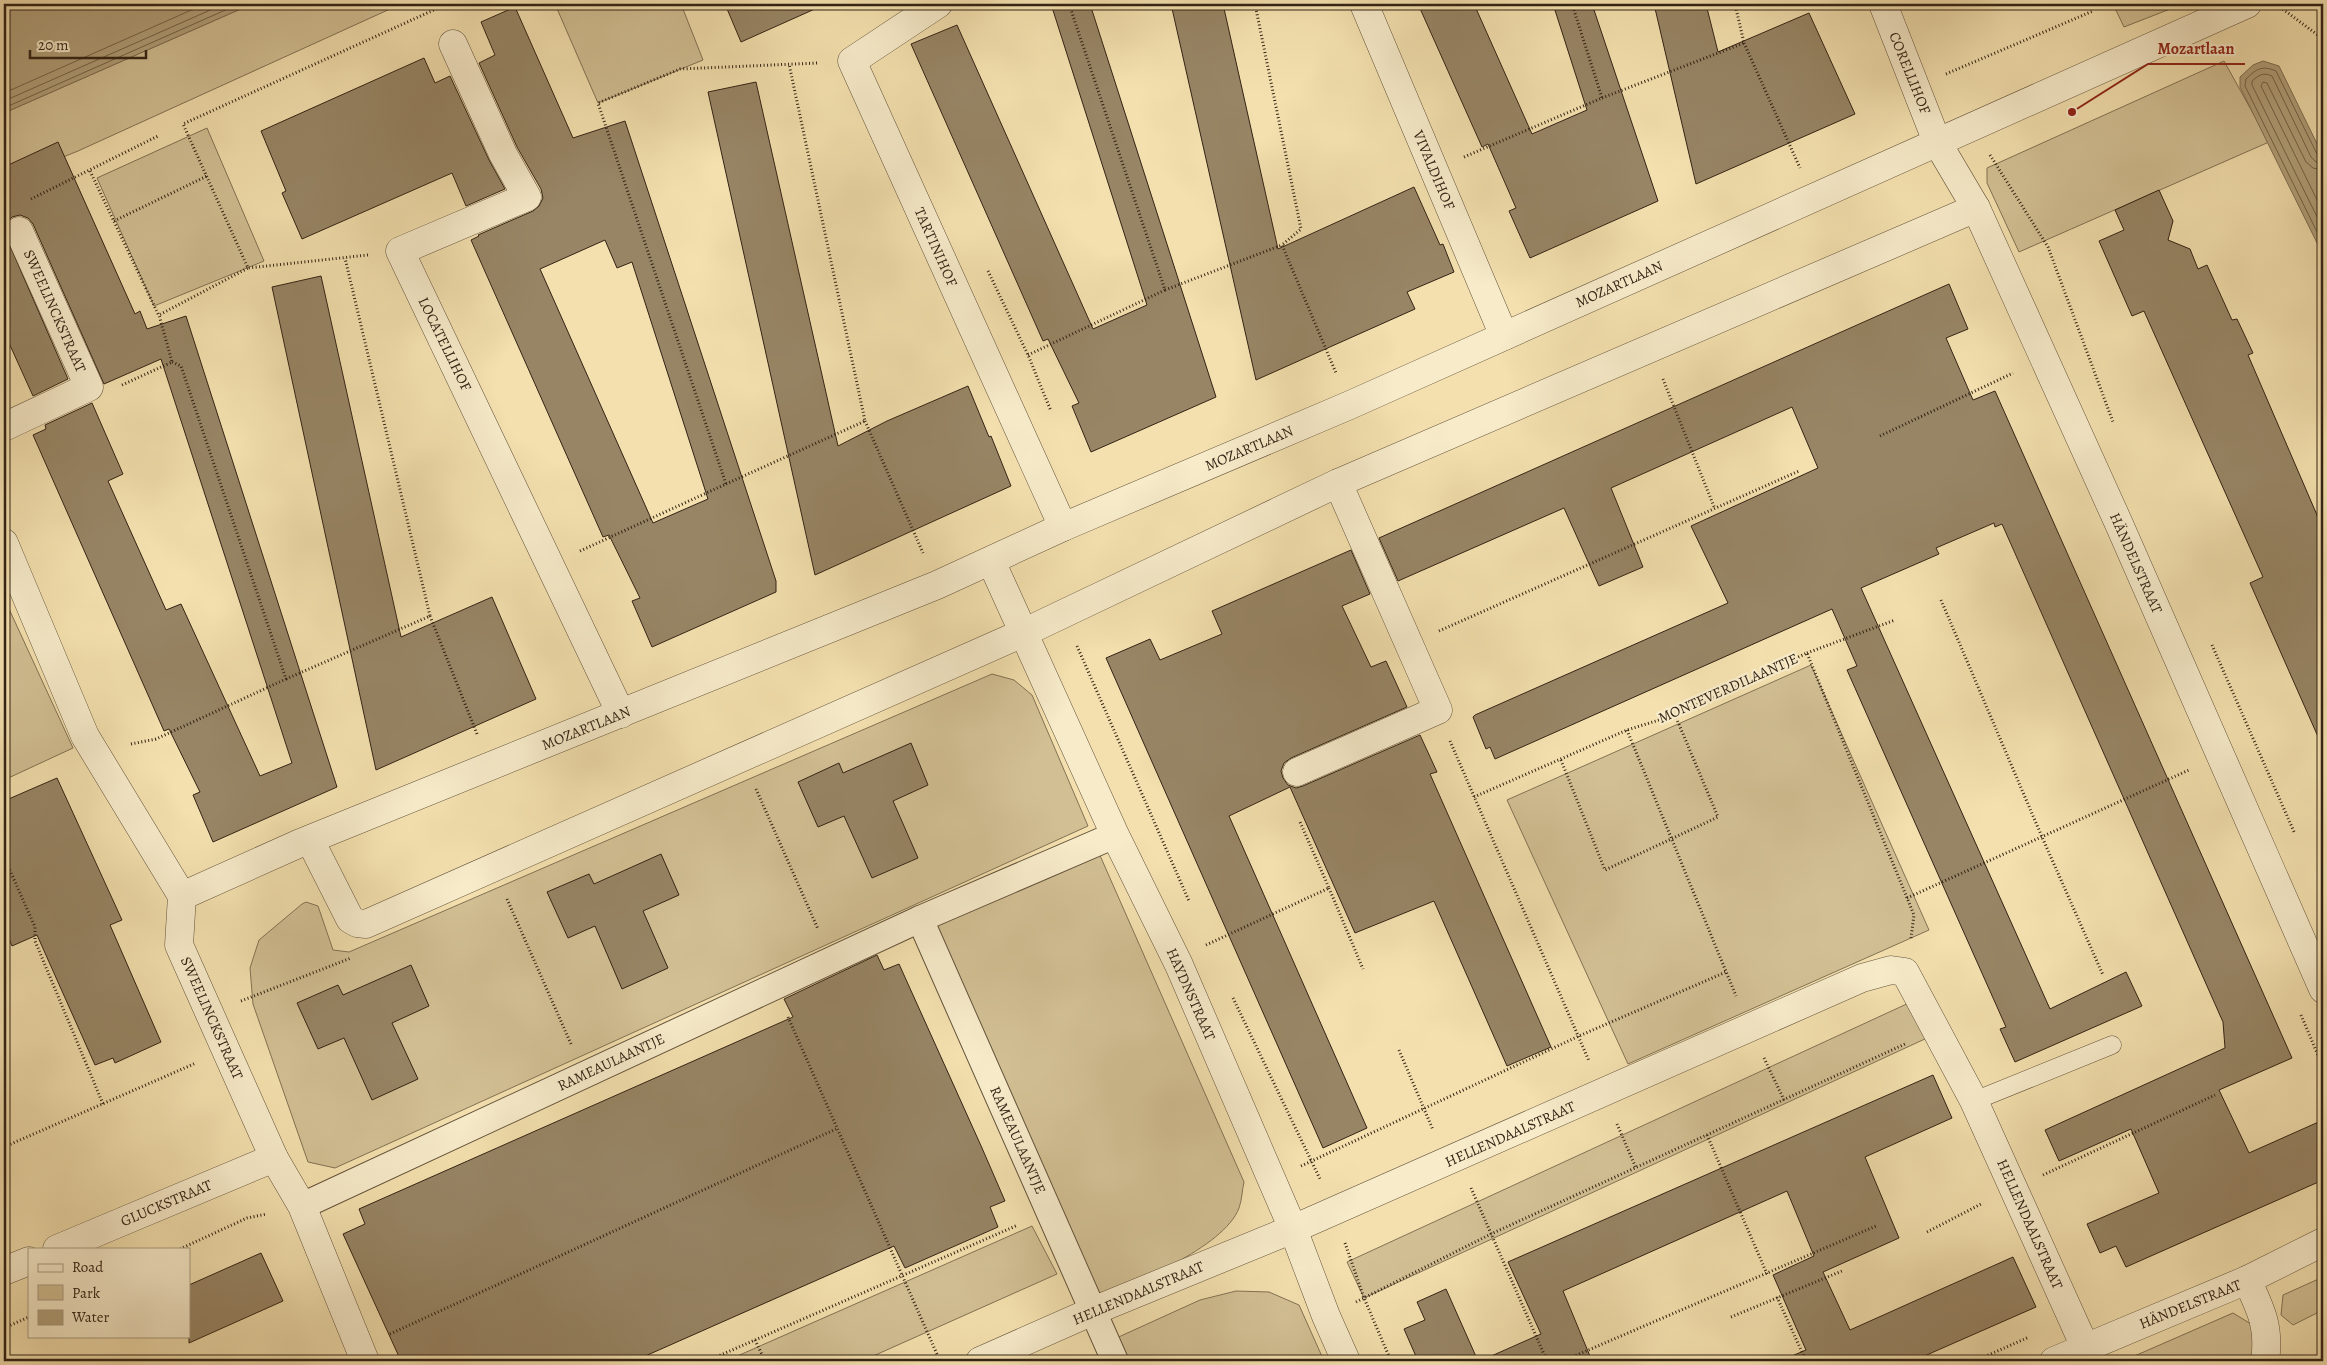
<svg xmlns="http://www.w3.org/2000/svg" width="2327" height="1365" viewBox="0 0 2327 1365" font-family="Alegreya,serif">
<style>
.green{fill:#d2c094;stroke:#827254}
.water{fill:#b2a07a;stroke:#7f6e52}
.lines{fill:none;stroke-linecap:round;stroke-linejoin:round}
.shore{stroke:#726248;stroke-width:1}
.building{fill:#978565;stroke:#332315;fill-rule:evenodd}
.service-casing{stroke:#63523b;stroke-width:19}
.pedestrian-casing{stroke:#63523b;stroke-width:28}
.minor-casing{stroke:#63523b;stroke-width:29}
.tertiary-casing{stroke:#63523b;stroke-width:29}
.path{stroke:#332315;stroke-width:3;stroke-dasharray:1 2.5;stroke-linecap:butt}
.service{stroke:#f7ebca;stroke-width:18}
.pedestrian{stroke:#f7ebca;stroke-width:26}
.minor{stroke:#f7ebca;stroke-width:28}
.tertiary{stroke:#f7ebca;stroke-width:28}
.labels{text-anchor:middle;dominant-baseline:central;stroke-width:4.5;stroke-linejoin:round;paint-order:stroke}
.street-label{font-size:15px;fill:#332315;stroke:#f7ebca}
.leader{fill:none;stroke:#8f2418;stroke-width:2}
.callout-dot{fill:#8f2418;stroke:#f7ebca;stroke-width:2}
.callout-label{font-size:16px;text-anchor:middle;font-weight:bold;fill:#8f2418;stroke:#f7ebca;stroke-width:4.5;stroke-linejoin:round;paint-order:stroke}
</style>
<rect width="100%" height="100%" fill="#f3e0ae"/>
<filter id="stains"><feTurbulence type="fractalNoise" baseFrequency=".004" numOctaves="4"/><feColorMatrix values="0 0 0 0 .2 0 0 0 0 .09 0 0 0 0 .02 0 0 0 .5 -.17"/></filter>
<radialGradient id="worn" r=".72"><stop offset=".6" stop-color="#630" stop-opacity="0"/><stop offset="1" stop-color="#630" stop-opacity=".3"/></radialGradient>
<g class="green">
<path d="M252,4h149l-323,147 -74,30v-68z"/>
<path d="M555,4h126l22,56 -105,43z"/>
<path d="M2113,4h70l-59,23z"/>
<path d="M2224,61l45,81 -250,110 -32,-69v-15z"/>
<path d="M207,128l57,133 -110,45 -57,-128z"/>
<path d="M4,598l69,150 -69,32z"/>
<path d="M1811,665l118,265 -301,134 -121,-264z"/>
<path d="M992,674l22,6 18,15 56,131 -753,342 -27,-6 -55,-158 -3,-36 9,-28 43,-36 4,-2 12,4 15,44 16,2z"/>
<path d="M1098,851l146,331c-2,8 -2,18 -5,26 -15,40 -107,76 -144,92l-166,-370z"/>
<path d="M1911,1002l16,36 -563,260 -17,-36z"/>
<path d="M1032,1226l25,48 -195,87h-136z"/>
<path d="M2323,1277v33l-30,15 -12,-10 2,-20z"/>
<path d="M1236,1291l33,1 30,13 25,56h-203l-9,-21 88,-40z"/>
<path d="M2233,1313l18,11 3,22 -4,15h-127z"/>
</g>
<g class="water">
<path d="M4,4h248l-248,109z"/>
<path d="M2263,61l16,5 44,90v99l-83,-168v-10l13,-12z"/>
</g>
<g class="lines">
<g class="shore">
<path d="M4,93l201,-89"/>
<path d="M4,101l220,-97"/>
<path d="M4,108l235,-104"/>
<path d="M2323,157l-6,-3 -41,-83c-14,-6 -20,-2 -30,8l-1,7 78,158"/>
<path d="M2323,163l-7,-1 -5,-5 -39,-81c-9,-4 -13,-1 -20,5v4l71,144"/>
<path d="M2323,170l-10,-2 -7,-6 -39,-79 -4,-1 -2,4 62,126"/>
</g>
</g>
<g class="building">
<path d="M725,4h101l-85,38z"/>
<path d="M1051,4h39l126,393 -125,55 -19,-46 7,-3 -31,-64 -5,2 -132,-297 46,-19 136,304 54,-24z"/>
<path d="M1171,4h52l55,245 136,-62 26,58 3,-1 11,28 -47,20 8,17 -159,71z"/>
<path d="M1418,4h56l58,130 55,-24 -34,-106h39l66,197 -128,57 -21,-47 7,-3 -28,-64 -6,3z"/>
<path d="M1654,4h52l12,48 91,-39 46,101 -159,70z"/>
<path d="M515,7l58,131 52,-17 151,460v11l-124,55 -20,-46 8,-3 -31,-63 -6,2 -132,-297 8,-4 -1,-1 55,-24 6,-5 4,-8 -2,-9 -24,-42 -38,-84 16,-8 -14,-33zM605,240l12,28 15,-6 76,237 -55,24 -113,-254z"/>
<path d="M424,58l11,25 15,-7 39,84 16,29 -39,17 -14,-33 -150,66 -20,-46 4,-2 -25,-60z"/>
<path d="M756,82l82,364 49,-25 81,-35 21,51 2,-1 20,50 -196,89 -107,-483z"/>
<path d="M58,142l77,172 5,-3 7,18 39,-13 151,471 -124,55 -20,-47 7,-3 -31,-63 -5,2 -131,-296 13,-6 -1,-4 47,-22 31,71 -15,7 58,129 15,-6 79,172 32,-13 -131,-404 -57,25 -71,-160 -5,-6 -8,-3 -8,2 -5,5 -3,6v-61z"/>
<path d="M2159,190l14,31 -5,19 22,9 8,20 9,-4 25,55 5,-1 16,34 -5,2 75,174v219l-73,-165 13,-6 -119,-266 -12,5 -33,-75 25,-11 -9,-20z"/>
<path d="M4,232l64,147 -35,17 -29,-64z"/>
<path d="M321,276l80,361 91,-40 44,102 -160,71 -104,-483z"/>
<path d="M1949,284l19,45 -22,9 27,62 22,-9 297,667 -73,32 30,63 74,-33v60l-197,87 -10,-21 -16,7 -13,-29 72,-31 -28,-64 -72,32 -14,-31 180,-82 -2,-26 -221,-498 -7,3 -1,-4 -58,25 3,6 -78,34 189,421 76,-37 16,34 -127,56 -15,-33 6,-2 -159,-357 10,-4 -25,-57 -337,150 -5,-12 -4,2 -13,-32 2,-2 253,-112 -37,-77 127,-58 -26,-61 -181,81 32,79 -44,19 -35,-78 -166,73 -19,-43z"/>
<path d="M1351,550l19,44 -28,12 29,61 15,-6 21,46 -116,51 -7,5 -3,8 2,7 5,7 8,3 7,-2 117,-51 17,37 -7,2 121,273 -44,19 -73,-165 -79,32 -65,-146 -61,29 138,312 -44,20 -217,-490 44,-19 10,21 62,-26 -10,-23z"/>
<path d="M911,743l17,42 -35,16 25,57 -46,20 -28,-62 -26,11 -20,-45 41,-19 4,10z"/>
<path d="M57,778l65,142 -12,5 51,117 -46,21 -2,-5 -18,7 -58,-130 -25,11 -8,-19v-126z"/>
<path d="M661,854l18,41 -36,16 25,57 -46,21 -27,-63 -27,12 -21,-46 42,-18 5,10z"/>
<path d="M877,955l7,15 15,-6 83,184 23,53 -15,6 8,20 -93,41 -11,-22 -260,115h-233l-58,-127 22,-10 -6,-15 434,-192 -9,-18z"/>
<path d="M411,965l18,41 -37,17 26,56 -46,21 -28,-62 -26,11 -21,-46 41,-18 5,10z"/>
<path d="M1933,1075l19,43 -87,39 34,81 -76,34 27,58 163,-73 23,50 -123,54h-133l26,-11 -33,-75 41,-19 -27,-65 -224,100 29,70h-112l61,-27 -33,-72z"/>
<path d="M261,1253l22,48 -94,42v-58z"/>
<path d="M1446,1289l32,72h-60l-14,-32 21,-9 -8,-18z"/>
</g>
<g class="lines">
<g class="service-casing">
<path id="service" d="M1974,1101l138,-56"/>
</g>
<g class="pedestrian-casing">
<g id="pedestrian">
<path d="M1115,835l-195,84 195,442"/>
<path d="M302,1206l618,-287"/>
</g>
</g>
<g class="minor-casing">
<g id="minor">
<path d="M938,4l-86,57 211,466"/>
<path d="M1364,4l140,332"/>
<path d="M1883,4l54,138 39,66 143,316 204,465"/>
<path d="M453,44l50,110 24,43 -127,54 221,463"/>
<path d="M4,427l85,-40 -70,-156"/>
<path d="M4,543l81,193 97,160"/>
<path d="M991,561l124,274 64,130 114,264 33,87 20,45"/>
<path d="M1297,772l141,-62 -100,-227"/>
<path d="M310,840l40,79 7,4 9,1 657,-291 315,-150 638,-275"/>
<path d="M274,1158l28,48 63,155"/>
<path d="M2247,1280c14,30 23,47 18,81"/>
<path d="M980,1361l113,-50 200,-82 569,-251 29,-8 14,2 69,129 111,246"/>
<path d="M2054,1361l193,-81 76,-38"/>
</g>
</g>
<g class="tertiary-casing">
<g id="tertiary">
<path d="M57,1249l217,-91 -95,-213 3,-49 116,-52 639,-259 126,-58 287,-122 897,-401"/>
<path d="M4,1271l25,-10"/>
</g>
</g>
<g class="path">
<path d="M1255,4l46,225 -19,16"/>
<path d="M2280,7l43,32"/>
<path d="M1744,43l56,125"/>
<path d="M1946,74l147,-63"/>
<path d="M1602,98l142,-55 -9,-39"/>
<path d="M1990,155l58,92 65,175"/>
<path d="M1464,157l138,-59 -30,-94"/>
<path d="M90,171l69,145"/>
<path d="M31,199l127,-63"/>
<path d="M114,221l93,-45"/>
<path d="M368,255l-120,13 -65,-144 264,-120"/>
<path d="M988,271l40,84 23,56"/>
<path d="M1165,290l117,-45 54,128"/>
<path d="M1028,355l137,-65 -96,-286"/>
<path d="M1663,379l52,130"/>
<path d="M122,385l50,-23 -13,-47 89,-47"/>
<path d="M865,421l58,132"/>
<path d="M1880,436l133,-63"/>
<path d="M726,484l139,-63 -76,-357"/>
<path d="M580,551l146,-67 -128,-381 82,-34 138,-6"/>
<path d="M1941,600l101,237 61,138"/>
<path d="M430,616l47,118"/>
<path d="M1439,631l360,-160"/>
<path d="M2212,645l83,189"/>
<path d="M1077,646l112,255"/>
<path d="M1807,653l88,-33"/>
<path d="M286,679l144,-63 -85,-358"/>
<path d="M1627,730l109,266"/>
<path d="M1450,741l139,320"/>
<path d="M131,744l25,-5 130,-60 -105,-313 -9,-4"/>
<path d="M1561,760l44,110 113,-53 -43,-102"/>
<path d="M756,789l62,140"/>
<path d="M1474,797l153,-67 48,-15 132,-62 107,262 -3,23"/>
<path d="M4,857l31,70v14l68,163"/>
<path d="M1329,888l34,81"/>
<path d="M1907,898l282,-128"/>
<path d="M507,899l64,145"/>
<path d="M1206,945l123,-57 -29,-66"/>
<path d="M1233,998l87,181"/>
<path d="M241,1001l110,-43"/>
<path d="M2301,1015l22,52"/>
<path d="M788,1017l152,344"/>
<path d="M1399,1050l34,80"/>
<path d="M1764,1058l20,42"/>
<path d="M1617,1124l19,44"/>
<path d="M1707,1135l60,139"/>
<path d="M4,1147l192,-84"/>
<path d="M1301,1166l278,-130 147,-64"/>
<path d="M2043,1175l172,-80"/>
<path d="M1471,1188l76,173"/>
<path d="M1927,1232l56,-29"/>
<path d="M1345,1243l19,55 27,63"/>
<path d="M180,1249l67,-31 20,-4"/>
<path d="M1777,1297l29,64"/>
<path d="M1356,1302l135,-68 414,-190"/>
<path d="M1731,1317l111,-46"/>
<path d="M4,1328l25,-11"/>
<path d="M390,1334l446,-205"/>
<path d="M755,1340l10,21"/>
<path d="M317,1361l11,-5"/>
<path d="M707,1361l311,-136"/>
<path d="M1563,1361l313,-135"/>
<path d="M1975,1361l54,-24"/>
</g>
<use href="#service" class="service"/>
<use href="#pedestrian" class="pedestrian"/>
<use href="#minor" class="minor"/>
<use href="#tertiary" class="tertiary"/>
</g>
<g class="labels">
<g class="street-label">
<text transform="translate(1910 73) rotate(68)">CORELLIHOF</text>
<text transform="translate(1434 170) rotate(67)">VIVALDIHOF</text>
<text transform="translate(936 247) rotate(66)">TARTINIHOF</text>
<text transform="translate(1619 284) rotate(-24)">MOZARTLAAN</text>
<text transform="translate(55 311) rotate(66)">SWEELINCKSTRAAT</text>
<text transform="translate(445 344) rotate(64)">LOCATELLIHOF</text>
<text transform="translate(1249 448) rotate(-23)">MOZARTLAAN</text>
<text transform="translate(2136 563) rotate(66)">HÄNDELSTRAAT</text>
<text transform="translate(1728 688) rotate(-24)">MONTEVERDILAANTJE</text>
<text transform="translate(586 728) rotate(-22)">MOZARTLAAN</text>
<text transform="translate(1191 994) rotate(66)">HAYDNSTRAAT</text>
<text transform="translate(212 1018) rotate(66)">SWEELINCKSTRAAT</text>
<text transform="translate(611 1062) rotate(-25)">RAMEAULAANTJE</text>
<text transform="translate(1510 1134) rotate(-24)">HELLENDAALSTRAAT</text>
<text transform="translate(1018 1140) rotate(66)">RAMEAULAANTJE</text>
<text transform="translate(166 1203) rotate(-23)">GLUCKSTRAAT</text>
<text transform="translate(2030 1224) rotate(66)">HELLENDAALSTRAAT</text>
<text transform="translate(1138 1293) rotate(-23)">HELLENDAALSTRAAT</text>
<text transform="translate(2190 1304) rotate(-22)">HÄNDELSTRAAT</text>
</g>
</g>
<path class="leader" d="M2072 112L2148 64H2245"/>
<circle class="callout-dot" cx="2072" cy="112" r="5"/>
<g class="callout-label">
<text x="2196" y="54">Mozartlaan</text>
</g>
<rect width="2327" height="1365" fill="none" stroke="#f3e0ae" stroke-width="20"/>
<rect x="5" y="5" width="2317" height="1355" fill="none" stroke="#332315" stroke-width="2.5"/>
<rect x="10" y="10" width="2307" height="1345" fill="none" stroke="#332315"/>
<rect x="28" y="1248" width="162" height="90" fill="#f7ebca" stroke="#a99b82"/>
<rect x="38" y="1264" width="25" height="8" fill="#f7ebca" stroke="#a99b82"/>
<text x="72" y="1272" font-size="15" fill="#332315">Road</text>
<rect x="38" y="1285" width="25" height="15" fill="#d2c094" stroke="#a99b82"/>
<text x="72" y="1298" font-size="15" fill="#332315">Park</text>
<rect x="38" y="1310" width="25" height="15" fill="#b2a07a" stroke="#a99b82"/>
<text x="72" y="1322" font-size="15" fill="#332315">Water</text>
<path d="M30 50v8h116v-8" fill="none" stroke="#332315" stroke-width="2.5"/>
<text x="38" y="50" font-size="15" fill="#332315" stroke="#f7ebca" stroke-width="4" paint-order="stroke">20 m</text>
<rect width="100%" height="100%" filter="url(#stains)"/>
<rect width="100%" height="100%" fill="url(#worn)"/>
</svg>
